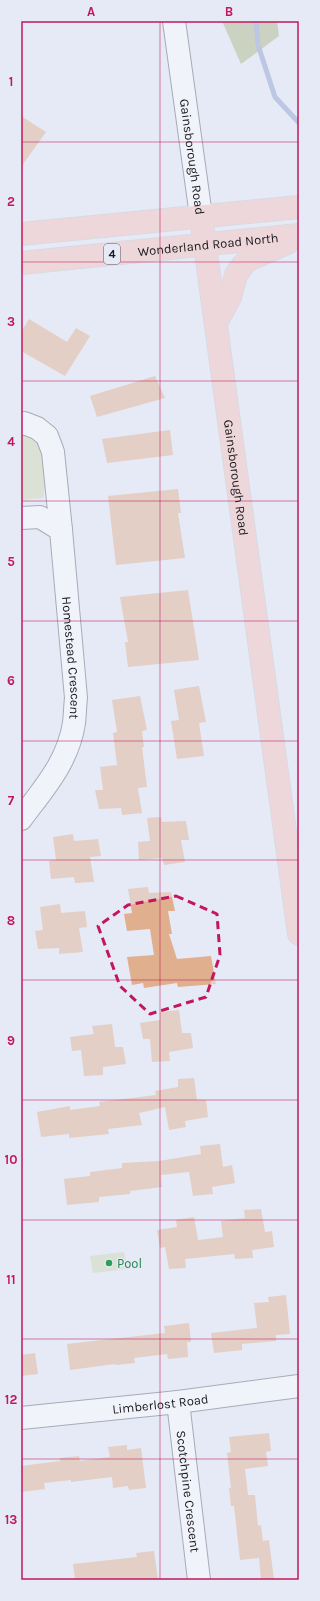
<svg xmlns="http://www.w3.org/2000/svg" width="320" height="1601" viewBox="0 0 320 1601" font-family="Karla,sans-serif">
<style>
.green{fill:#cfd7ad}
.forest{fill:#adb680}
.lines{fill:none;stroke-linecap:round;stroke-linejoin:round}
.stream{stroke:#879ecc;stroke-width:5}
.building{fill:#e0af8d}
.minor-casing{stroke:#5d616b;stroke-width:24}
.major-casing{stroke:#c8c8c9;stroke-width:24}
.minor{stroke:#fff;stroke-width:22}
.major{stroke:#f9c2b8;stroke-width:22}
.marked{fill:none;stroke:#c2185b;stroke-width:3;stroke-dasharray:8 5;stroke-linejoin:round}
.grid{fill:none;stroke:#c2185b;stroke-width:1;stroke-opacity:0.55}
.leisure-dot{fill:#2e9e5b;stroke:#e5eaf6;stroke-width:1.5}
.labels{text-anchor:middle;dominant-baseline:central;stroke-width:3;stroke-linejoin:round;paint-order:stroke}
.shield{fill:#e5eaf6;stroke:#575960;stroke-width:1}
.shield-label{font-size:12px;font-weight:bold;fill:#1a1b1f}
.street-label{font-size:13px;fill:#1a1b1f;stroke:#e5eaf6}
.leisure-label{font-size:13px;fill:#27864d;stroke:#e5eaf6;text-anchor:start}
.neatline{fill:none;stroke:#c2185b;stroke-width:1.5}
.grid-label{font-size:13px;text-anchor:middle;font-weight:bold;fill:#c2185b}
</style>
<rect width="100%" height="100%" fill="#e5eaf6"/>
<g class="green">
<path d="M21,433c6,2 12,4 16,9 9,11 10,43 6,56l-22,2z"/>
<path d="M124,1252l4,17 -35,4 -3,-17z"/>
</g>
<path class="forest" d="M222,21h55l2,15 -38,28z"/>
<g class="lines">
<path class="stream" d="M256,21l2,24 17,52 24,26"/>
</g>
<g class="building">
<path d="M21,116l25,16 -25,35z"/>
<path d="M29,319l38,23 9,-14 14,8 -25,40 -44,-25v-19z"/>
<path d="M155,376l10,22 -68,19 -7,-21z"/>
<path d="M170,430l3,25 -66,8 -5,-24z"/>
<path d="M178,489l3,24h-3l7,45 -69,7 -8,-69z"/>
<path d="M188,590l11,70 -71,7 -3,-25h3l-8,-45z"/>
<path d="M199,686l7,36 -7,1 5,33 -27,3 -6,-38 8,-1 -5,-30z"/>
<path d="M140,696l7,34 -5,1 2,16h-2l5,40 -9,1 4,25 -20,2 -1,-7 -22,1 -4,-19h8l-3,-23 17,-2 -4,-32 4,-1 -5,-32z"/>
<path d="M161,817l1,5 24,-1 3,19h-8l4,22 -21,3 -2,-7 -23,2 -1,-18 12,-1 -3,-23z"/>
<path d="M73,834l1,7 24,-2 3,17 -11,1 4,25 -19,1 -1,-6 -23,2 -2,-18 7,-1 -3,-23z"/>
<path d="M148,887l1,6 22,-1 4,19h-7l4,23h-3l8,25 34,-3 5,28 -38,3 -1,-4 -33,5 -1,-5 -11,2 -5,-28 27,-2 -4,-26 -23,2 -3,-17 8,-1 -4,-24z"/>
<path d="M60,904l1,9 24,-2 2,16 -8,1 4,24 -24,2v-6l-21,1 -3,-18 8,-1 -3,-23z"/>
<path d="M179,1010l3,23h9l2,15 -24,4 1,9 -18,1 -2,-23h-7l-3,-16 20,-3v-8z"/>
<path d="M112,1024l3,23h8l3,17 -23,3v8l-19,1 -3,-26 -9,1 -2,-14 24,-3 -2,-8z"/>
<path d="M194,1078l3,22h9l2,17 -23,4 1,6 -17,3 -4,-23 -26,6 3,12 -34,4 1,5 -40,4v-4l-28,3 -4,-25 33,-6v4l30,-4 -1,-4 57,-7 -1,-4 23,-4v-8z"/>
<path d="M220,1144l3,23 9,-2 3,18 -23,4 1,7 -20,2 -4,-24 -28,3 1,12 -32,4v3l-31,3v5l-32,3 -3,-26 26,-3v-4l32,-4v-5l37,-2 42,-7 -1,-8z"/>
<path d="M261,1209l4,23 7,-1 2,16 -22,3 1,8 -18,1 -1,-5 -49,5 1,9 -17,1 -4,-22 -5,1 -3,-18 20,-3 -1,-7 18,-3 4,23 25,-3 -2,-16 24,-3 -1,-8z"/>
<path d="M286,1295l4,39 -14,1v6l-34,3v6l-28,3 -3,-20 46,-5 -3,-25 15,-1 -1,-5z"/>
<path d="M189,1323l2,19h-4l1,15 -20,2 -1,-5 -33,4 1,5 -19,2 -1,-1 -45,6 -3,-26 98,-11 -1,-7z"/>
<path d="M35,1353l3,21 -17,2v-21z"/>
<path d="M269,1433l2,18 -5,1 2,14 -23,3 3,26h7l3,31 3,-1 2,16 6,-1 5,40h-13l-2,-22 -19,2 -6,-54h-3l-2,-18h2l-4,-35 4,-1 -2,-15z"/>
<path d="M127,1445v5l14,-2 5,40 -17,2 -1,-4 -15,2 -1,-11 -41,5v-2l-27,3 1,6 -24,3v-26l39,-5v-3l19,-2 1,5 30,-4 -2,-10z"/>
<path d="M154,1551l4,29h-83l-2,-16 64,-7 -1,-4z"/>
</g>
<g class="lines">
<g class="minor-casing">
<g id="minor">
<path id="s1" d="M174,21l27,195"/>
<path d="M21,424l3,-1 13,5 10,8 6,16 8,78"/>
<path id="s2" d="M21,518l19,-1 21,13 15,168c-1,8 -1,17 -2,25 -6,39 -30,65 -53,96"/>
<path id="s3" d="M178,1402l21,178"/>
<path id="s4" d="M21,1418l157,-16 121,-16"/>
</g>
</g>
<g class="major-casing">
<g id="major">
<path id="s5" d="M201,216l98,718"/>
<path d="M21,234l278,-27"/>
<path id="s6" d="M21,263l278,-28"/>
<path d="M216,323l14,-26 6,-22 7,-10 5,-5 39,-17"/>
</g>
</g>
<use href="#minor" class="minor"/>
<use href="#major" class="major"/>
</g>
<path d="M0 0H320V1601H0ZM176,896l41,18 3,41 -14,42 -56,17 -30,-28 -22,-60 30,-21z" fill="#e5eaf6" fill-opacity=".55" fill-rule="evenodd"/>
<path class="marked" d="M176,896l41,18 3,41 -14,42 -56,17 -30,-28 -22,-60 30,-21z"/>
<path class="grid" d="M160,21v1559M21,142h278M21,262h278M21,381h278M21,501h278M21,621h278M21,741h278M21,860h278M21,980h278M21,1100h278M21,1220h278M21,1339h278M21,1459h278"/>
<circle class="leisure-dot" cx="109" cy="1263" r="4"/>
<g class="labels">
<rect class="shield" x="104" y="244" width="16" height="20" rx="3"/>
<g class="shield-label">
<text x="112" y="254">4</text>
</g>
<g class="street-label">
<text stroke="none"><textPath href="#s1" startOffset="137">Gainsborough Road</textPath></text>
<text stroke="none"><textPath href="#s6" startOffset="188">Wonderland Road North</textPath></text>
<text stroke="none"><textPath href="#s5" startOffset="264">Gainsborough Road</textPath></text>
<text stroke="none"><textPath href="#s2" startOffset="172">Homestead Crescent</textPath></text>
<text stroke="none"><textPath href="#s4" startOffset="140">Limberlost Road</textPath></text>
<text stroke="none"><textPath href="#s3" startOffset="90">Scotchpine Crescent</textPath></text>
</g>
<g class="leisure-label">
<text x="117" y="1263">Pool</text>
</g>
</g>
<rect width="320" height="1601" fill="none" stroke="#e5eaf6" stroke-width="44"/>
<rect x="22" y="22" width="276" height="1557" class="neatline"/>
<g class="grid-label">
<text x="91" y="16">A</text>
<text x="229" y="16">B</text>
<text x="11" y="86">1</text>
<text x="11" y="206">2</text>
<text x="11" y="326">3</text>
<text x="11" y="446">4</text>
<text x="11" y="566">5</text>
<text x="11" y="685">6</text>
<text x="11" y="805">7</text>
<text x="11" y="925">8</text>
<text x="11" y="1045">9</text>
<text x="11" y="1164">10</text>
<text x="11" y="1284">11</text>
<text x="11" y="1404">12</text>
<text x="11" y="1524">13</text>
</g>
</svg>
